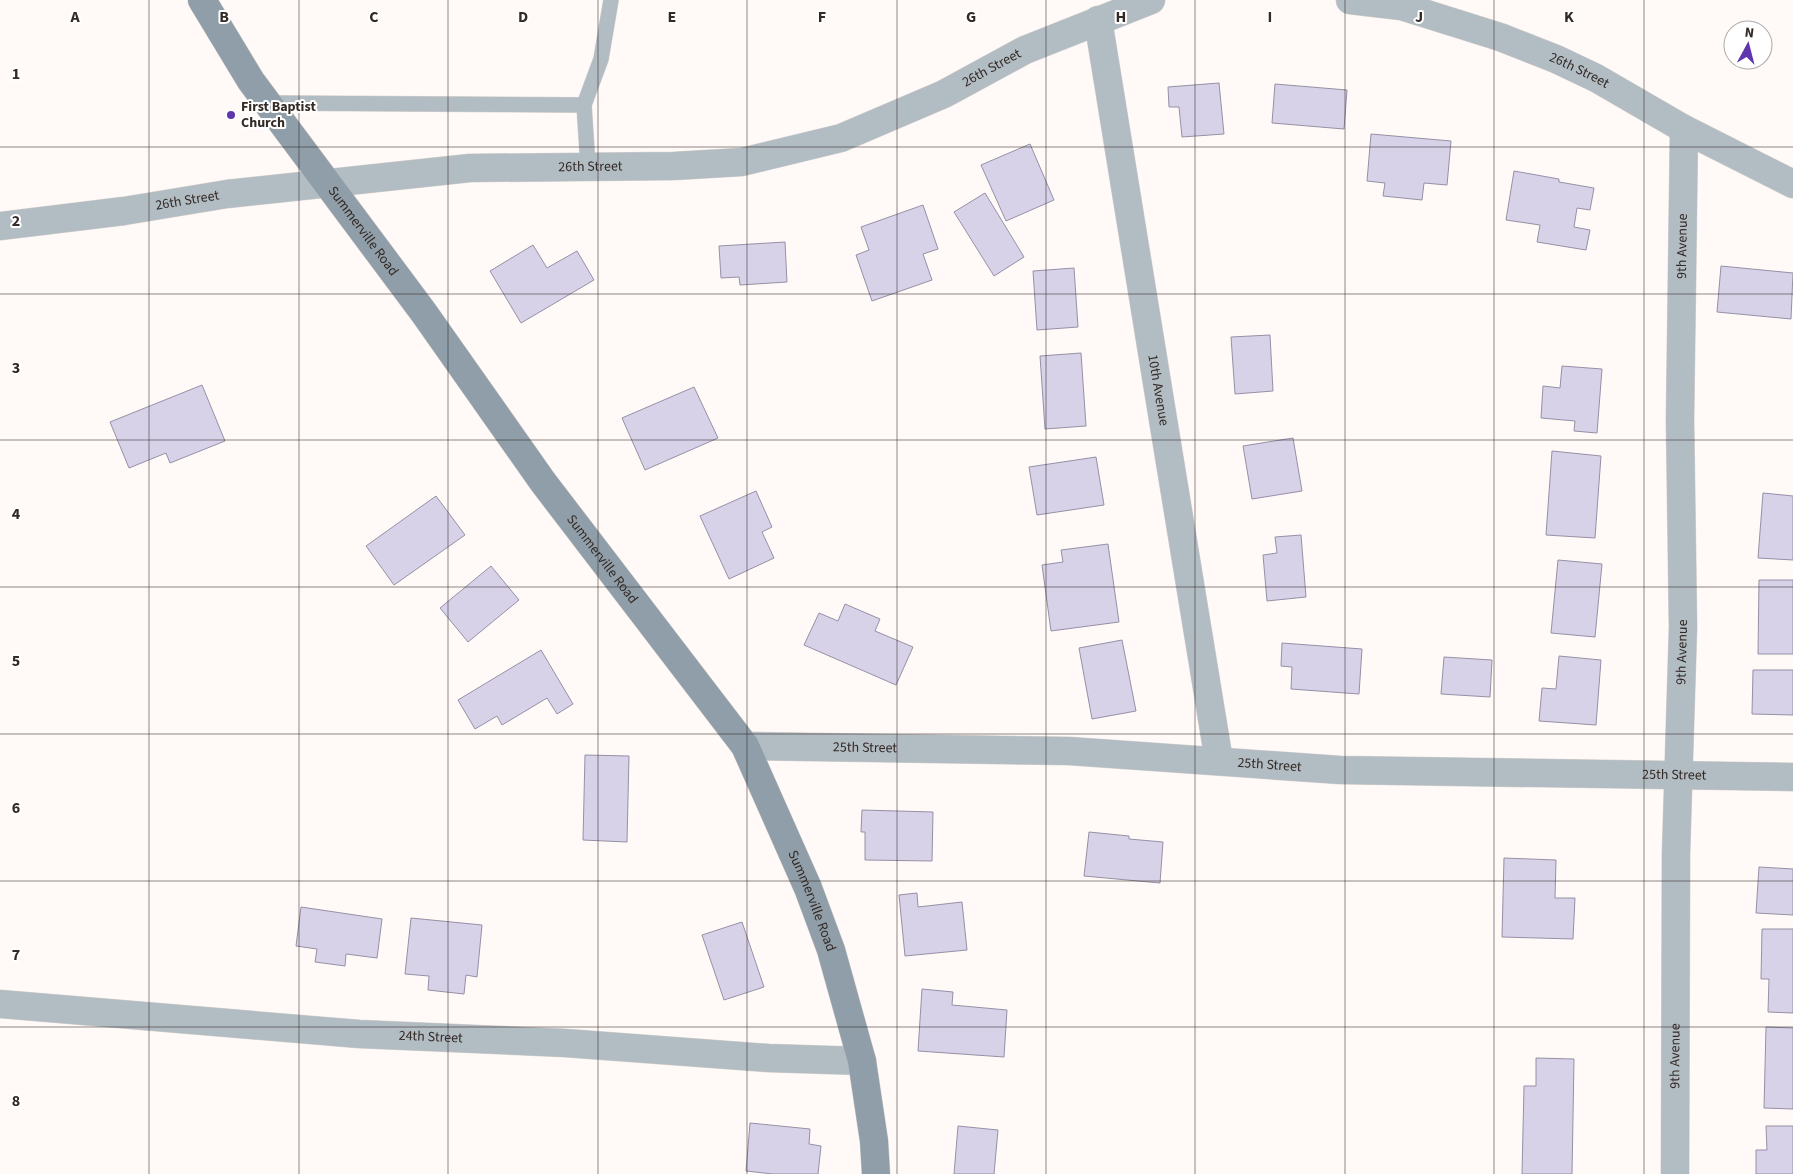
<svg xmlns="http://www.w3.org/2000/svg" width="1793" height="1174" viewBox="0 0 1793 1174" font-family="'Source Sans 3',sans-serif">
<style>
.building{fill:#d8d2e9;stroke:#9690a6}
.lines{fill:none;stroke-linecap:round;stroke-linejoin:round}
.service-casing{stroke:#dad4d1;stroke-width:16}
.minor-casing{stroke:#dad4d1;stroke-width:29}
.secondary-casing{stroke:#dad4d1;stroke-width:29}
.service{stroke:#b2bcc3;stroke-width:15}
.minor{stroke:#b2bcc3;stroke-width:28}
.secondary{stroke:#8f9ea8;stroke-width:28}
.grid{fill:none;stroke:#332925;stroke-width:1;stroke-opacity:0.55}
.poi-dot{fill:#5f36ae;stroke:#fff;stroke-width:2}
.labels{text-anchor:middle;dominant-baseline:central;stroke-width:4;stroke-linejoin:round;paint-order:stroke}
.street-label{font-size:14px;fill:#332925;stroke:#fff}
.poi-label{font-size:14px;font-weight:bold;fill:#332925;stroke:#fff;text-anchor:start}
.grid-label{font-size:16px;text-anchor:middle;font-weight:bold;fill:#332925;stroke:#fff;stroke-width:4;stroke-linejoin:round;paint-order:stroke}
</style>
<rect width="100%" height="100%" fill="#fffaf7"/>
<g class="building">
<path d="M1219,83l5,51 -42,3 -3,-30h-10l-1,-20z"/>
<path d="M1275,84l72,6 -3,39 -72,-6z"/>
<path d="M1371,134l80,7 -4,44 -23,-2 -2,17 -39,-4 2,-13 -18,-2z"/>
<path d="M1030,144l24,56 -48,21 -25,-56z"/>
<path d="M1514,171l45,8v3l35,6 -4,22 -13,-2 -3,19 16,3 -4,20 -49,-8 3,-17 -34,-5z"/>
<path d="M985,193l39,64 -30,19 -40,-64z"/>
<path d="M923,205l15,44 -15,5 9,26 -60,21 -16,-46 13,-5 -8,-23z"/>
<path d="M785,242l2,40 -47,3 -1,-8 -18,1 -2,-32z"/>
<path d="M533,245l14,23 30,-17 17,29 -73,43 -31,-52z"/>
<path d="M1721,266l72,7 -2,46 -74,-7z"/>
<path d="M1074,268l4,59 -41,3 -4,-59z"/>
<path d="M1270,335l3,56 -38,3 -4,-57z"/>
<path d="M1081,353l5,73 -41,3 -5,-73z"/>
<path d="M1562,366l40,3 -5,64 -23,-2 1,-10 -34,-3 2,-32 17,2z"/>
<path d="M202,385l23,56 -55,22 -4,-10 -37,15 -19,-46z"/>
<path d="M694,387l24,51 -73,32 -23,-52z"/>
<path d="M1293,438l9,53 -50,8 -9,-53z"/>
<path d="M1552,451l49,5 -6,82 -49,-3z"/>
<path d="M1096,457l8,48 -67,10 -8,-48z"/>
<path d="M756,491l16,36 -10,5 12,26 -45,21 -29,-63z"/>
<path d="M1763,493l30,3v64l-35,-2z"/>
<path d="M436,496l29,39 -71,50 -28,-39z"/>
<path d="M1301,535l5,62 -39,4 -4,-46 14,-2 -2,-16z"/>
<path d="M1108,544l11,78 -68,9 -9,-66 21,-3 -2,-12z"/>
<path d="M1558,560l44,4 -7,73 -44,-4z"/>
<path d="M491,566l28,34 -51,42 -28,-34z"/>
<path d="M1759,580h34v74h-35z"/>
<path d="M845,604l35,15 -5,12 38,16 -17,38 -92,-40 15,-32 19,8z"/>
<path d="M1122,640l14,71 -44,8 -13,-71z"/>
<path d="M1282,643l80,6 -3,45 -68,-5 1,-22 -11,-1z"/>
<path d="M541,650l32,54 -16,10 -10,-16 -45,27 -5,-9 -22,13 -17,-29z"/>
<path d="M1559,656l42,4 -5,65 -57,-4 3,-33 14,1z"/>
<path d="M1444,657l48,3 -2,37 -49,-3z"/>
<path d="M1753,670h40v45l-41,-1z"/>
<path d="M585,755l44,1 -2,86 -44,-2z"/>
<path d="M862,810l71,2 -1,49 -67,-1v-28h-4z"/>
<path d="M1089,832l40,4v3l34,3 -3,41 -76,-7z"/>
<path d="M1504,858l52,2 -1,38h20l-2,41 -71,-2z"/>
<path d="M1759,867l34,2v46l-37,-2z"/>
<path d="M917,893l1,14 44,-5 5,48 -62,6 -6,-61z"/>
<path d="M301,907l81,12 -5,39 -31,-4 -1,12 -30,-4 2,-13 -21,-3z"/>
<path d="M411,918l71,7 -5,52 -11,-2 -2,19 -36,-4 1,-14 -24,-2z"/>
<path d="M742,922l22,65 -40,13 -22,-65z"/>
<path d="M1762,929h31v84l-25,-1 1,-33h-8z"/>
<path d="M922,989l31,3 -1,13 55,5 -3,47 -86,-6z"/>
<path d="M1766,1027l27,1v81l-29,-1z"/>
<path d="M1536,1058l38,1 -2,115h-50l2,-88h12z"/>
<path d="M750,1123l60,6 -1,15 12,2 -3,28h-45l-27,-3z"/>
<path d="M958,1126l40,4 -4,44h-40z"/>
<path d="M1766,1126h27v48h-37v-24h11z"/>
</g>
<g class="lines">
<g class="service-casing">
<g id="service">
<path d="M267,103l317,2 4,61"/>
<path d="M584,105l17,-46 10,-59"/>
</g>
</g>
<g class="minor-casing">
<g id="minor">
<path id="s1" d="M1350,0l51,6 99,31 56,22 40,19 88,51 109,55"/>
<path id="s2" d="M1098,20c38,247 82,494 121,741"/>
<path id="s3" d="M0,226l124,-15 103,-17 243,-26 204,-2 68,-4 99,-24 103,-44 81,-44 126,-50"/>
<path id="s4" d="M745,746l324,5 271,19 453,7"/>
<path id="s5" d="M0,1004l359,30 206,9 203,15 94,3"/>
<path id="s6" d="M1675,1174l1,-320 7,-227 -3,-207 4,-291"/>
</g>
</g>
<g class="secondary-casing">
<g id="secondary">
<path id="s7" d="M202,0l49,81 173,232 119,169 202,264 63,142 23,62 31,111 12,80 2,33"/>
</g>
</g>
<use href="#service" class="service"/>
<use href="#minor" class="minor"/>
<use href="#secondary" class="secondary"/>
</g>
<path class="grid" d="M149,0v1174M299,0v1174M448,0v1174M598,0v1174M747,0v1174M897,0v1174M1046,0v1174M1195,0v1174M1345,0v1174M1494,0v1174M1644,0v1174M0,147h1793M0,294h1793M0,440h1793M0,587h1793M0,734h1793M0,881h1793M0,1027h1793"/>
<circle class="poi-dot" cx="231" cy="115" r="5"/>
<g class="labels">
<g class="street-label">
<text stroke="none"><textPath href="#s3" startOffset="1014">26th Street</textPath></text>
<text stroke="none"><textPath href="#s1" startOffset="241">26th Street</textPath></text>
<text stroke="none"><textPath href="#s3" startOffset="594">26th Street</textPath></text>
<text stroke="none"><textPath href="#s3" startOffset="189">26th Street</textPath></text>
<text stroke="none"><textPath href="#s7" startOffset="282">Summerville Road</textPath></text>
<text stroke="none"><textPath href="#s6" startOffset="928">9th Avenue</textPath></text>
<text stroke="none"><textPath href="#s2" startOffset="375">10th Avenue</textPath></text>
<text stroke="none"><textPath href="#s7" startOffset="688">Summerville Road</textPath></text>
<text stroke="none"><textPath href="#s6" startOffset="522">9th Avenue</textPath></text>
<text stroke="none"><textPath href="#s4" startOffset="120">25th Street</textPath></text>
<text stroke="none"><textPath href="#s4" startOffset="525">25th Street</textPath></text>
<text stroke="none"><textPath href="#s4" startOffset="930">25th Street</textPath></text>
<text stroke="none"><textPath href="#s7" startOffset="1092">Summerville Road</textPath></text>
<text stroke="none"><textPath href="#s5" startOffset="432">24th Street</textPath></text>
<text stroke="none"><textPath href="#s6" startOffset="118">9th Avenue</textPath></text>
</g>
<g class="poi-label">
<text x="241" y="107">First Baptist<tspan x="241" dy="16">Church</tspan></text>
</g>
</g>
<g class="grid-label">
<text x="75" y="22">A</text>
<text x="224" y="22">B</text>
<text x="374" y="22">C</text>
<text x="523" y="22">D</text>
<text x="672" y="22">E</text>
<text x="822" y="22">F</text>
<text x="971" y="22">G</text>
<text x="1121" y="22">H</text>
<text x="1270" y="22">I</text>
<text x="1419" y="22">J</text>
<text x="1569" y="22">K</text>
<text x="16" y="79">1</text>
<text x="16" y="226">2</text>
<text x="16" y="373">3</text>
<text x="16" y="519">4</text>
<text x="16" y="666">5</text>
<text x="16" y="813">6</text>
<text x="16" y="960">7</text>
<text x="16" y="1106">8</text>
</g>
<g transform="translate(1748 45) rotate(7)"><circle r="24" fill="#ffffff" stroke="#ada9a8"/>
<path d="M0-4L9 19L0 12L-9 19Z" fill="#5f36ae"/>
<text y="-8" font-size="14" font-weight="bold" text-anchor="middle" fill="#332925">N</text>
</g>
</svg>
